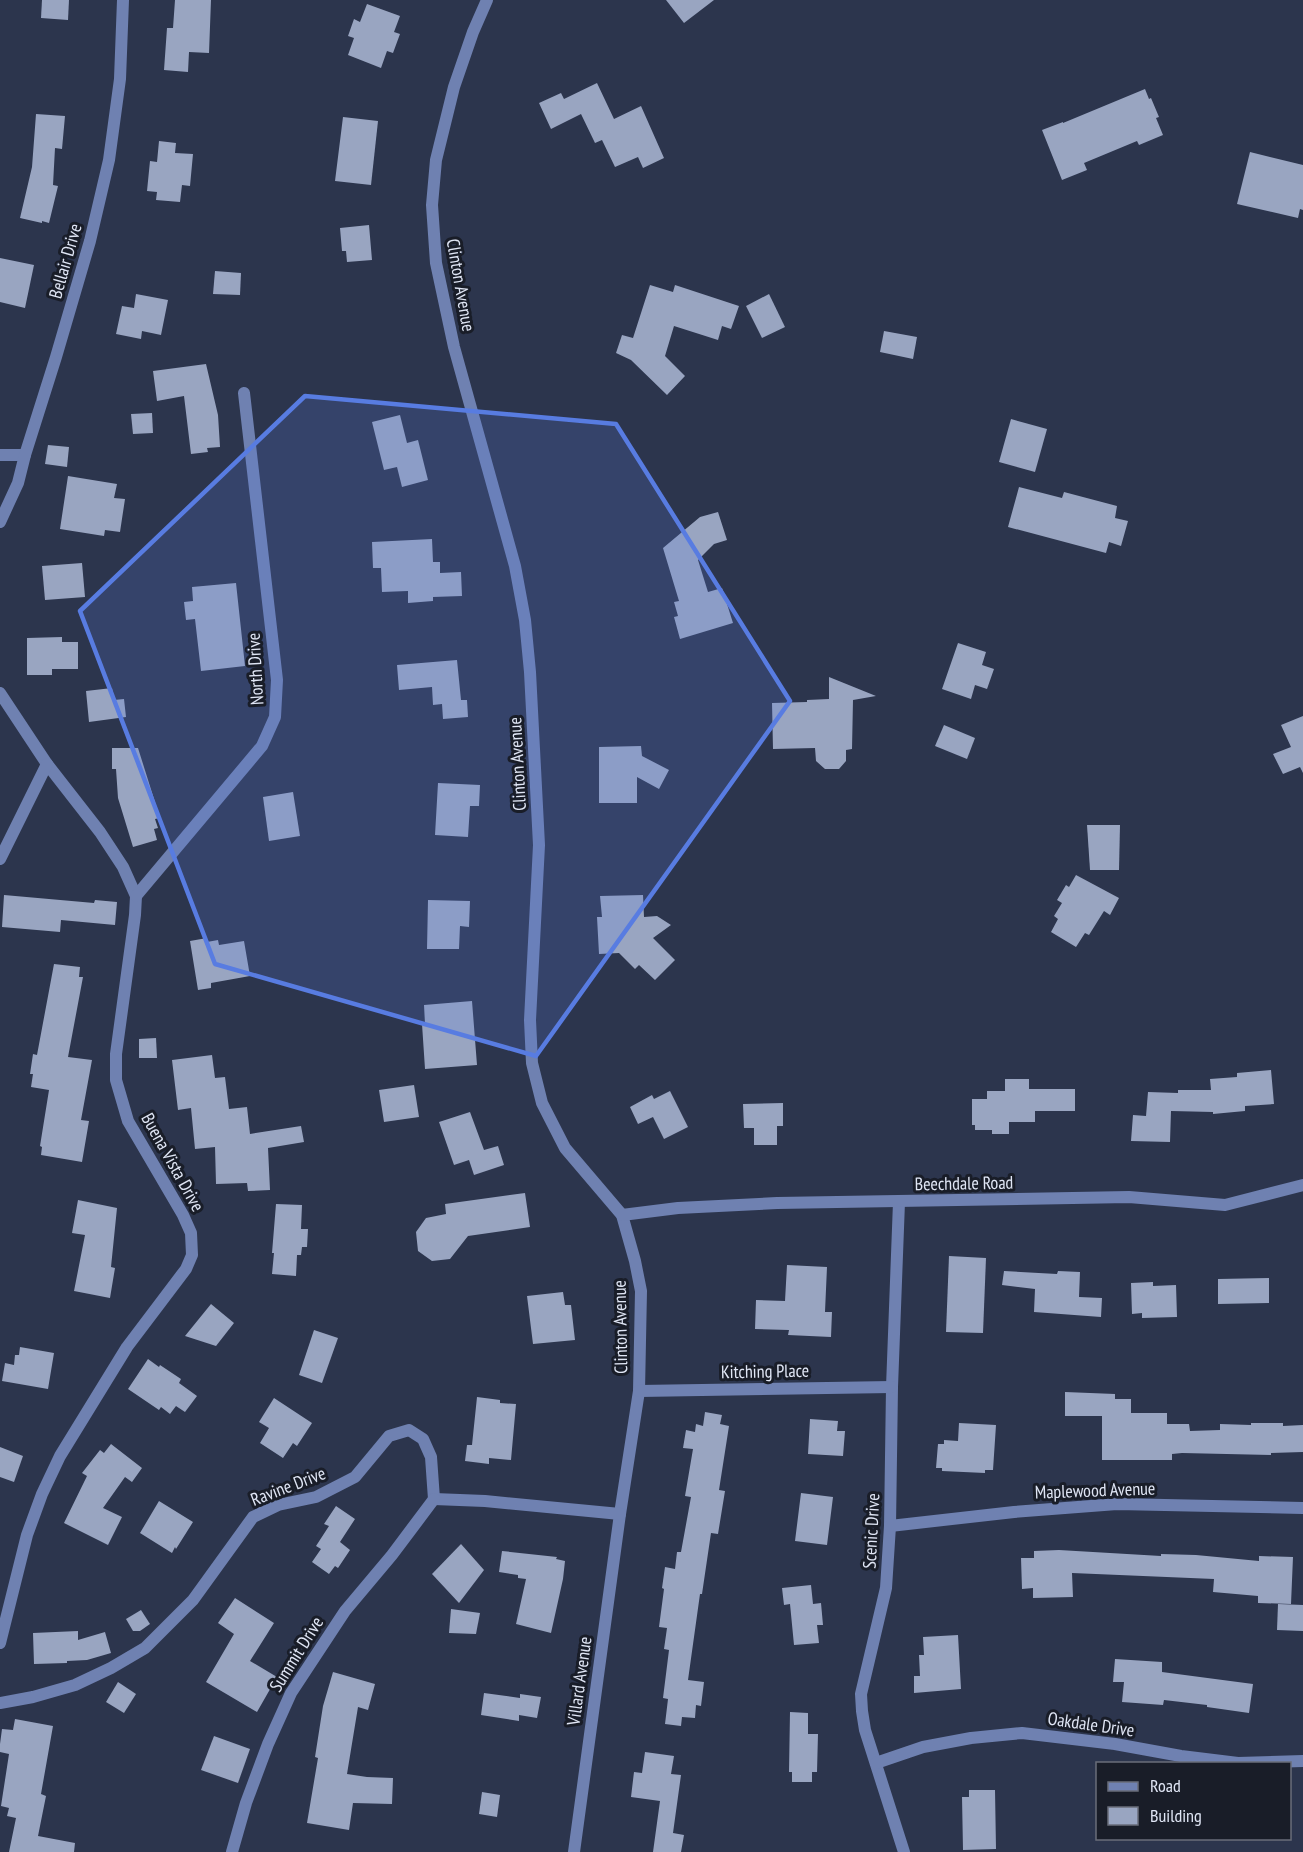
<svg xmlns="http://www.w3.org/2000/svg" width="1303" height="1852" viewBox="0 0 1303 1852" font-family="'PT Sans Narrow',sans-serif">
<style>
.building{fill:#99a5c1}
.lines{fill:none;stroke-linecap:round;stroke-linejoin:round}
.minor{stroke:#6f81b1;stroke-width:12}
.marked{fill:#587ce1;fill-opacity:0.2;stroke:#587ce1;stroke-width:4.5;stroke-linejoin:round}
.labels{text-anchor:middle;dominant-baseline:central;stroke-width:6;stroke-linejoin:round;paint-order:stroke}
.street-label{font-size:18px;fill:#e0e6f5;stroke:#191d28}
</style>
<rect width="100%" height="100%" fill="#2c354d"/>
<g class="building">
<path d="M42,0h27l-1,20 -27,-2z"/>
<path d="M175,0h36l-2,53 -20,-1 -1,20 -24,-2 3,-42h6z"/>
<path d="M666,0h48l-30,23z"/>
<path d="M367,4l33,12 -6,16 6,2 -7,19 -6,-2 -6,17 -33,-13 6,-17 -6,-2 6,-17 6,3z"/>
<path d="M597,83l17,36 27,-13 23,52 -21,10 -5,-11 -23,10 -13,-27 -7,3 -14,-29 -30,15 -12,-26 22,-10 3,6z"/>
<path d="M1145,89l4,10 2,-1 8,19 -3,1 7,17 -24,10 -2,-4 -53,22 3,7 -25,10 -20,-50 21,-8v1z"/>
<path d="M36,114l29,2 -3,33 -7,-1 -2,37 5,1 -9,37 -7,-2v2l-22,-5 12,-51z"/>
<path d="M343,117l35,4 -7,64 -36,-4z"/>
<path d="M159,141l17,2 -1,10 18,1 -3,32 -8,-1 -2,17 -24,-2 1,-8 -10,-1 3,-30 7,1z"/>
<path d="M1250,152l53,13v45l-3,-1 -2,9 -61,-14z"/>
<path d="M369,225l3,35 -25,2 -1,-11h-4l-2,-23z"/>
<path d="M0,258l34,7 -9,43 -25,-6z"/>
<path d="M215,271l26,2 -1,22 -27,-1z"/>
<path d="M650,285l23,7 2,-7 64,21 -8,23 -9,-3 -4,14 -44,-14 -9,30 20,20 -18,19 -36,-35 -15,-7 6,-18 11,3z"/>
<path d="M136,294l32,6 -7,35 -19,-4 -1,8 -25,-5 6,-28 12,2z"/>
<path d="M769,294l16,33 -23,11 -16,-32z"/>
<path d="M884,331l33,6 -4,22 -33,-7z"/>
<path d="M206,364l12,51 2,32 -13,1 1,4 -17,2 -7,-58 -27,5 -4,-30z"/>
<path d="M152,413l1,20 -20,1 -2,-20z"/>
<path d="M400,415l7,28 11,-3 10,40 -26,7 -5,-20 -13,3 -12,-48z"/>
<path d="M1011,419l36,10 -12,43 -36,-10z"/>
<path d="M48,445l21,2 -2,20 -22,-3z"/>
<path d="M68,476l49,8 -3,14 11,1 -5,33 -15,-2 -1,6 -44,-7z"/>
<path d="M1019,487l43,11 2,-6 53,14 -2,12 13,3 -7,25 -12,-4 -3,11 -98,-26z"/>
<path d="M718,512l9,28 -13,4 -16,16 10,32 14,-4 11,35 -53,16 -6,-22 4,-1 -4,-14 5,-1 -16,-53 37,-31z"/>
<path d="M432,539l1,23h7v11l21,-1 1,24 -29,1v4l-25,2v-12l-26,1 -1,-24h-8l-1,-26z"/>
<path d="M82,563l3,34 -40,3 -3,-34z"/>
<path d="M236,583l9,83 -44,5 -6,-52 -9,1 -2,-18 9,-1 -1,-14z"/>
<path d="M62,637v5h16v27h-26v6h-25v-37z"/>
<path d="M958,643l28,9 -4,13 12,4 -7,20 -12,-4 -4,14 -29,-10z"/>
<path d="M457,660l4,40h6l1,17 -25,2 -1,-15 -9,1 -1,-18 -33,3 -2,-25z"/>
<path d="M829,677l47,19 -23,4 -1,49 -6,1v11l-7,8h-14l-9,-8 -1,-13 -42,1 -1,-46 35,-1v-2l22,-1z"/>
<path d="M112,688l2,12 10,-1 2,18 -37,5 -3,-31z"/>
<path d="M1303,716v57l-3,-6 -17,7 -10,-20 18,-7 -10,-22z"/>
<path d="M944,725l31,13 -8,21 -32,-13z"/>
<path d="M641,746l1,10 27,14 -10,19 -22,-12v26h-38v-56z"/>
<path d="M112,748h26l22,70 -5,1 3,9 -4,1 3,11 -24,7 -15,-49 -2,-29h-4z"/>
<path d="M438,783l42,2 -1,21h-9l-2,31 -33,-2z"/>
<path d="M293,792l7,44 -31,5 -6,-44z"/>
<path d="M1087,825h33l-1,45h-29z"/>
<path d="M1076,875l43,23 -9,17 -6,-4 -15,24 -4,-2 -9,14 -25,-15 7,-13 -4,-3 8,-13 -5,-3 9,-15 3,2z"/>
<path d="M4,895l90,8 1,-3 22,2 -2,23 -54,-5 -1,12 -58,-5z"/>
<path d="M643,895l1,22 13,-1 14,9 -18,13 22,22 -20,20 -16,-15 -4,4 -16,-16 -20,1 -2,-37h5l-2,-21z"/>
<path d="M428,900l42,1 -1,26 -9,-1 -1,23h-32z"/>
<path d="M207,938v4l11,-2 1,5 25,-4 6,35 -39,7v5l-13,2 -8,-49z"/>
<path d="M54,964l26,3 -1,10h4l-15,80 24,3 -11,60 8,1 -7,41 -41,-7 1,-8 -2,-1 9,-56 -18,-3 2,-13h-3l3,-20 4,1z"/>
<path d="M472,1001l5,64 -52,4 -3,-45h3l-1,-19z"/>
<path d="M156,1038l1,20h-18v-19z"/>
<path d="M212,1055l3,23 10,-1 4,32 18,-2 3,27 51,-8 3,16 -36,6 2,42 -22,1 -1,-8 -31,1 -1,-37 -20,2 -4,-41 -13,2 -6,-50z"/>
<path d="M1271,1070l3,34 -29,2v5l-32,3v-2l-42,-1 -1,31 -39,-1 2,-26 13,1 2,-24 30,1v-3h33l-1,-11 27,-2v-4z"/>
<path d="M1005,1079h24v10h46v22h-40v11h-26v12h-17v-4h-17v-5h-3v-26h15v-8h18z"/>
<path d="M414,1085l5,32 -35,5 -5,-32z"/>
<path d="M670,1091l18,36 -24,12 -11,-22 -15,7 -8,-17 22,-12 2,4z"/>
<path d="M783,1103v23h-6v19h-23v-17h-10l-1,-24z"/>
<path d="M470,1112l14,38 14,-4 6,19 -30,10 -5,-15 -15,5 -15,-43z"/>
<path d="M525,1193l5,34 -62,9 -18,23 -18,2 -14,-10 -2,-19 10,-14 20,-4 -1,-10z"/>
<path d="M78,1200l39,8 -6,59 4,1 -5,30 -36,-7 11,-56 -13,-2z"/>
<path d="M276,1204l26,1 -1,24h7l-1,18h-5l-1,8h-4l-1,21 -24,-2 2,-21h-2z"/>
<path d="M949,1256l37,2 -3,75 -37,-1z"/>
<path d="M787,1265l40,2 -2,45h7l-1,25 -43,-2 1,-5 -34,-1 1,-29 29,1z"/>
<path d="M1004,1271l53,3 1,-3 22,1 -1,25 23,1 -1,19 -67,-5 1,-23 -33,-4z"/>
<path d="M1269,1278v25l-51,1v-25z"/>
<path d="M1153,1282v4l23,-1 1,32 -35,1v-5l-10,1 -1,-31z"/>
<path d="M563,1292l2,13h6l4,35 -42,4 -6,-48z"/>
<path d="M211,1304l23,19 -18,23 -31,-10z"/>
<path d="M314,1330l24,8 -16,45 -23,-8z"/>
<path d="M20,1347l34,6 -6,36 -46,-8 3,-18 9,2 1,-10h4z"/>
<path d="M148,1359l11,8 1,-2 21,14 -2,4 18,13 -12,16 -9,-6 -6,8 -9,-7 -2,3 -31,-21z"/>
<path d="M1065,1392l50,2v5h16v14h36v11h22l1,7 30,-1v-6l31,1v-2h32v3l20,-1v27l-32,1v2l-89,-2 -10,1v6h-70v-44h-37z"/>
<path d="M477,1397l23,3v3l16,1 -5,56 -22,-2v6l-24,-3 2,-16h5z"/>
<path d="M274,1398l38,25 -15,23 -4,-3 -10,15 -23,-15 9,-15 -10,-6z"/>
<path d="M705,1412l17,3 -2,9 9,2 -10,64 6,1 -7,43 -7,-1 -9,61h-2l-12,86 16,2 -3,24 -5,-1 -1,13 -13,-1 -1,9 -16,-2 3,-25 -5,-1 6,-48 -5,-1 3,-21 -8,-1 5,-38 -2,-1 3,-21 10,2 2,-17h4l10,-55 -6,-1 8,-47 -10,-1 3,-18 9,2 1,-8 7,2z"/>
<path d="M810,1419l28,2 -1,10h8l-2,25 -35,-2z"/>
<path d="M959,1423l37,2 -3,45h-8v3l-43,-2v-3h-6l2,-24h6v-4l14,1z"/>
<path d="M111,1444l31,24 -10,14 -7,-5 -22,31 19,9 -14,28 -44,-22 23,-47 -5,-3 18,-23 4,3z"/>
<path d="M0,1447l23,9 -9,26 -14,-5z"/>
<path d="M801,1493l32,4 -6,48 -32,-4z"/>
<path d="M159,1501l34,21 -17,27 -1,-2 -3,6 -32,-20z"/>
<path d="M336,1506l19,13 -15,23 10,8 -12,18 -3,-2 -6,8 -17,-12 9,-13 -5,-3 13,-20 -5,-2z"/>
<path d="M461,1544l23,26 -25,33 -27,-29z"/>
<path d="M1059,1550l102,6v-2l35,1 63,6v-5l34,1 -2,47 -33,-1v-7l-45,-4 1,-13 -142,-6 1,24 -40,1v-10l-11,1 -1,-31h13v-7z"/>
<path d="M502,1551l55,6 -1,2 9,2 -2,18 -12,54 -35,-9 10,-45 -8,-1v-3l-19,-3z"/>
<path d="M811,1585l2,19 8,-1 2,22h-6l2,18 -25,2 -4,-41 -6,1 -2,-17z"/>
<path d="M235,1598l39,25 -24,38 27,16 -20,35 -51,-30 28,-48 -16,-11z"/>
<path d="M1278,1604l25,1v26l-26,-1z"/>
<path d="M451,1609l29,4 -4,21 -27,-1z"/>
<path d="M141,1610l9,14 -10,7h-7l-7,-12z"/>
<path d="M78,1631v9l27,-8 6,21 -24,7 -20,1v2l-33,1 -1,-31z"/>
<path d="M958,1635l3,54 -47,4v-17h6l-1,-21h5l-1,-18z"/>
<path d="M1115,1659l47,3v10l91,12 -4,29 -42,-6v-2l-43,-5 -1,5 -41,-3 2,-20h-11z"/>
<path d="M333,1672l42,12 -7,26 -10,-3 -11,67 20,3 26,1 -1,26 -39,-1 -4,27 -42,-7 11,-65 -3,-1 8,-51z"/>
<path d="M118,1682l18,12 -12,19 -18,-11z"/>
<path d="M484,1693l36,5v-4l21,3 -4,21 -18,-3v6l-38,-6z"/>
<path d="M790,1712l18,1v21h10l-1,38h-5v10h-20v-10h-3z"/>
<path d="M15,1719l38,7 -12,68 5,2 -8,40 37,7 -1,9h-65l7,-34 -9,-2 2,-8 -8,-2 8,-52 -9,-2v-8l2,-15 11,1z"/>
<path d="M214,1736l36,13 -12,34 -37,-13z"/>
<path d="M645,1752l29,4 -3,18 10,1 -8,58 11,2 -3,17h-28l7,-51 -29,-4 3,-25 8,1z"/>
<path d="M969,1790h26l1,59 -33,1 -1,-53h7z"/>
<path d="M482,1792l18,3 -3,22 -18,-3z"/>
</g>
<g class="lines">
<g class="minor">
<path d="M487,0l-14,32 -19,55 -18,73 -4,45 4,58 18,84 61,219 10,54 5,52 9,173 -9,175 2,43 10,40 23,45 57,67 13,46 6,30 -2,100 -19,123 -46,338"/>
<path d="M0,455h25"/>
<path d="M0,522l18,-39 7,-28 31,-98 34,-116 19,-81 11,-81 3,-79"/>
<path d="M0,693l47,71 53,68 23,35 13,29 -1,19 -19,139v26l12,41 55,94 8,18 1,22 -6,14 -59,78 -67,109 -18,38 -15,41 -27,108"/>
<path d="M0,859l47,-95"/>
<path d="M136,896l126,-150 13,-29 2,-37 -33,-287"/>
<path d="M899,1202l-7,185 -2,139 -4,62 -25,106 1,17 3,19 39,122"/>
<path d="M622,1215l56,-7 99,-5 352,-6 96,8 78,-20"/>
<path d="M639,1391l253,-4"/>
<path d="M434,1499l51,2 135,13"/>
<path d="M890,1526l124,-14 103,-8 186,4"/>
<path d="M0,1703l33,-6 42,-12 36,-17 34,-20 48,-48 60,-83 25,-12 38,-8 39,-20 34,-41 20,-6 14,9 8,18 3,42"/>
<path d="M876,1763l47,-16 48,-9 51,-5 93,11 66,12 57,7 65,-2"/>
<path d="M232,1852l14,-49 22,-59 23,-51 54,-82 47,-56 42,-56"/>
</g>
</g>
<path class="marked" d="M305,396l311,28 174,277 -254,355 -321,-92 -135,-353z"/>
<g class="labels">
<g class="street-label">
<text transform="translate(65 261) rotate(-74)">Bellair Drive</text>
<text transform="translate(461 285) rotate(80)">Clinton Avenue</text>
<text transform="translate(255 669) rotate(-93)">North Drive</text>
<text transform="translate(517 764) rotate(-93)">Clinton Avenue</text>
<text transform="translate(173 1162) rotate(61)">Buena Vista Drive</text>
<text transform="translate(964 1183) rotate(-1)">Beechdale Road</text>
<text transform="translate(620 1327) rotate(-91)">Clinton Avenue</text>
<text transform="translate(765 1371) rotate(-1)">Kitching Place</text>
<text transform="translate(288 1486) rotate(-21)">Ravine Drive</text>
<text transform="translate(1095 1490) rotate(-2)">Maplewood Avenue</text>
<text transform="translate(871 1531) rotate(-87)">Scenic Drive</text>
<text transform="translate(296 1654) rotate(-58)">Summit Drive</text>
<text transform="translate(579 1681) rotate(-82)">Villard Avenue</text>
<text transform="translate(1091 1724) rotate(8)">Oakdale Drive</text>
</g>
</g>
<rect x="1096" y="1762" width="195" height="78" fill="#191d28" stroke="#696d7a" stroke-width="1.5"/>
<rect x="1108" y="1782" width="30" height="9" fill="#6f81b1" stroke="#696d7a" stroke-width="1.5"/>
<text x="1150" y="1792" font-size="18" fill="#e0e6f5">Road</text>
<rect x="1108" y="1807" width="30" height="18" fill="#99a5c1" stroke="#696d7a" stroke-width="1.5"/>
<text x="1150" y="1822" font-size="18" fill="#e0e6f5">Building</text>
</svg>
